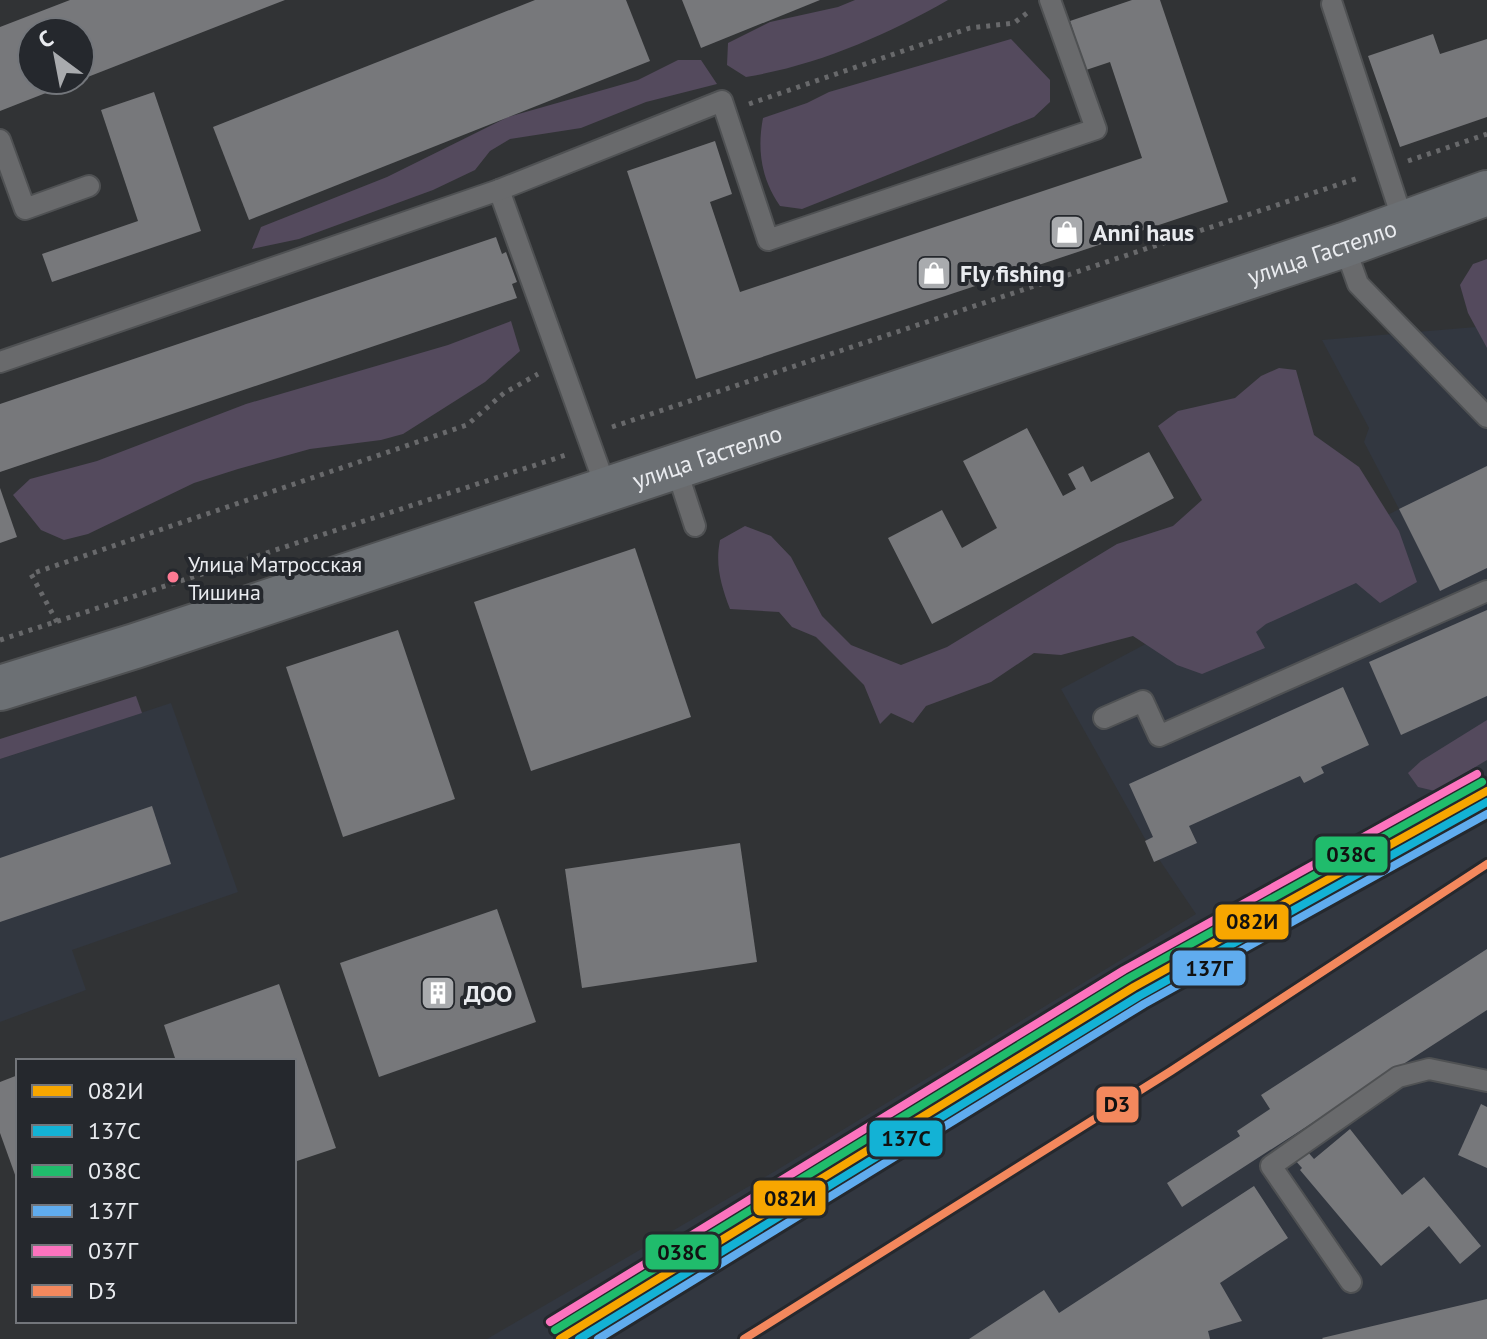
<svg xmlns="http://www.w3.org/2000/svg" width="1487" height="1339" viewBox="0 0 1487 1339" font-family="'PT Sans',sans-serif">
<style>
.built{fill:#323740}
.green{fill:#544a5d}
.building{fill:#77787b}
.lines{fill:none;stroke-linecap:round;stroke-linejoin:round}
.lane-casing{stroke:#4f5153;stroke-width:24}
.secondary-casing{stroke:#4f5153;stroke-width:48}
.path{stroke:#68696b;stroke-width:5;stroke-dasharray:4 6;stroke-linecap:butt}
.lane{stroke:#696a6c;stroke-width:20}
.secondary{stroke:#6c7074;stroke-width:44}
.rail-1-casing{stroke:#25282d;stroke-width:14}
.rail-2-casing{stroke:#25282d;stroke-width:14}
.rail-3-casing{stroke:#25282d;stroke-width:14}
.rail-4-casing{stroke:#25282d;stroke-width:14}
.rail-5-casing{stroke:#25282d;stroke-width:14}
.rail-6-casing{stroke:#25282d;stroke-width:14}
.rail-1{stroke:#f7a600;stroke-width:8}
.rail-2{stroke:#13b2d5;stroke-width:8}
.rail-3{stroke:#20bc6c;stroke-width:8}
.rail-4{stroke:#60acee;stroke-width:8}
.rail-5{stroke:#fc73be;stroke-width:8}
.rail-6{stroke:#f3885d;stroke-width:8}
.bus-dot{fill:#fe7a93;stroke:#25282d;stroke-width:3}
.labels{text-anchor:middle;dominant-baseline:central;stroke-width:8;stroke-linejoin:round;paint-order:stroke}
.bus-label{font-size:22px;fill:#e9ebef;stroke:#25282d;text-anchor:start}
.poi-label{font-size:24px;font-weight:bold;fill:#e9ebef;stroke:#25282d;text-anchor:start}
.street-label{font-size:24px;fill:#e9ebef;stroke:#25282d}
.line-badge{stroke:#25282d;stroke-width:3}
.pale-badge-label{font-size:22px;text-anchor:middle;font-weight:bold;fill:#111}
</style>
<rect width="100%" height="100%" fill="#313335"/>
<g class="built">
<path d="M1476,327l11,20v992h-1000l290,-169 419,-256 -52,-77 -83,-148 338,-180 -35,-67 5,-14 -47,-88z"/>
<path d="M171,703l67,189 -166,58 14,40 -86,32v-263z"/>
</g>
<g class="green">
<path d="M855,0h93c-63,36 -130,65 -202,77l-19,-12 1,-22 42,-21 68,-15z"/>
<path d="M1011,39l39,41v22l-16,15 -232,92 -22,-3c-19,-27 -23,-57 -17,-88l44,-15 22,-11z"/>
<path d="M678,60h23l16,24 -71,18 -65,26 -71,11 -20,12 -15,19 -42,20 -134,49 -47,10 9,-22 126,-50 121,-60 130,-37z"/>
<path d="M1487,259v89l-19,-35 -8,-28 13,-21z"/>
<path d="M511,321l9,30 -35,31 -82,52 -22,6 -71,9 -72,20 -44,14 -106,51 -24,6 -23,-10 -28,-35 17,-16 67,-18 149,-57 202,-59z"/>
<path d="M1279,368l17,2 18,65 45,32 40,64 18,51 -37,21 -24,-20 -90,41 -10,8 9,16 -63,26 -25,-9 -44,-29 -72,19 -27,-2 -43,29 -65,24 -13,17 -22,-10 -11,11 -16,-39 -48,-48 -24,-10 -13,-15 -49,-3c-9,-24 -15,-44 -10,-69l25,-14 26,10 20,21 31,59 29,29 50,20 46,-18 170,-103 56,-18 29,-26 -44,-74 20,-15 57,-13 26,-22z"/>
<path d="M136,696l6,17 -142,46v-20z"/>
<path d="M1487,720v40l-52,31 -17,-4 -10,-14 13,-12z"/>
</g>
<g class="building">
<path d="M70,0h215l-205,80v-48h-48v48h47l-79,31v-84z"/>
<path d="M535,0h91l24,61 -401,159 -36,-93z"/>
<path d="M682,0h138l-119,48z"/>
<path d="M1132,0h28l68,202 -532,177 -69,-208 88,-30 17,53 -22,8 30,90 402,-134 -32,-96 -24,8 -16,-49z"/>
<path d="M1433,34l7,20 47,-15v78l-87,30 -32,-91z"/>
<path d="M154,92l47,139 -149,51 -10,-28 96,-33 -37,-111z"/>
<path d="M496,237l6,17 4,-2 11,30 -5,2 5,14 -517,174v-68z"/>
<path d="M1027,428l36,68 13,-7 -8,-15 15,-8 8,16 58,-30 25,46 -242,126 -44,-86 54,-28 20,38 35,-20 -34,-67z"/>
<path d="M1487,466v102l-47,23 -41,-82z"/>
<path d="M0,488l17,49 -17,6z"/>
<path d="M635,548l56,169 -160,54 -57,-169z"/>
<path d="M1487,610v86l-86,39 -32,-73z"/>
<path d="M398,630l57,169 -112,38 -57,-170z"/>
<path d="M1343,687l26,58 -48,22 3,6 -20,10 -4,-7 -111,50 8,17 -43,19 -9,-21 8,-4 -24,-53z"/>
<path d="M152,806l19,58 -171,58v-64z"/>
<path d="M740,843l17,119 -175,26 -17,-119z"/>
<path d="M497,909l39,113 -157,55 -39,-114z"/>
<path d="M1487,949v61l-305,197 -15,-24 73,-47 -3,-5 33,-22 -9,-14z"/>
<path d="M279,984l57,164 -42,14v-101h-118l-12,-36z"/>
<path d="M18,1075v108l-18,-50v-51z"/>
<path d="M1481,1104l6,3v61l-29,-13z"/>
<path d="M1350,1129l52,66 22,-18 57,69 -21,18 -31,-38 -48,40 -81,-96 2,-2 -7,-8 12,-9 7,8z"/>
<path d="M1254,1186l34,52 -68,45 22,38 -34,10 2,8h-241l75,-49 15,23z"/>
<path d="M1487,1299v40h-164l-1,-1z"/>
</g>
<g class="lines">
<g class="lane-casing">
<g id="lane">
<path d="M1332,4l72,220"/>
<path d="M0,140l25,69 64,-23"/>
<path d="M499,190l107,298"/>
<path d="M1344,245l14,39 129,133"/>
<path d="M0,362l499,-172 223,-89 46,139 328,-111 -46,-129"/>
<path d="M675,465l20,61"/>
<path d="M1104,718l39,-17 16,35 328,-145"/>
<path d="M1351,1282l-80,-116 127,-89 31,-8 58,12"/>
</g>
</g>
<g class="secondary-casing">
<g id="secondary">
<path id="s1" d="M0,688l135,-42 1209,-401 143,-52"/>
</g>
</g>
<g class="path">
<path d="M749,104l221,-76 44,-5 13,-10"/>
<path d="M1408,161l79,-27"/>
<path d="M612,427l749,-250"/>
<path d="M57,622l-26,-48 436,-149 37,-32 34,-19"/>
<path d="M0,640l566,-185"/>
</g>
<use href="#lane" class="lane"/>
<use href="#secondary" class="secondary"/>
<g class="rail-1-casing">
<path id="rail-1" d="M560,1339l574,-352 353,-196"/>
</g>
<g class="rail-2-casing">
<path id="rail-2" d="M579,1339l560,-343 348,-194"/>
</g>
<g class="rail-3-casing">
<path id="rail-3" d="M555,1330l574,-352 353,-196"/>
</g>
<g class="rail-4-casing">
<path id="rail-4" d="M598,1339l546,-335 343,-190"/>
</g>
<g class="rail-5-casing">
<path id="rail-5" d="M550,1322l574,-352 353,-196"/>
</g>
<g class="rail-6-casing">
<path id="rail-6" d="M744,1339l427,-268 316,-207"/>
</g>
<use href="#rail-1" class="rail-1"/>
<use href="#rail-2" class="rail-2"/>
<use href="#rail-3" class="rail-3"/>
<use href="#rail-4" class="rail-4"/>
<use href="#rail-5" class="rail-5"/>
<use href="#rail-6" class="rail-6"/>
</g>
<defs>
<g id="shop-square" transform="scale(1.8)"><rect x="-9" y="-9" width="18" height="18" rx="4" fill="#a9abae" stroke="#25282d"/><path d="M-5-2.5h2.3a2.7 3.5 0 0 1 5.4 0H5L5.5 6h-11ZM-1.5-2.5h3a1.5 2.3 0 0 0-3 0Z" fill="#fff"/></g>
<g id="building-square" transform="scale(1.8)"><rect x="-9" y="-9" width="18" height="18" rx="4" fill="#a9abae" stroke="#25282d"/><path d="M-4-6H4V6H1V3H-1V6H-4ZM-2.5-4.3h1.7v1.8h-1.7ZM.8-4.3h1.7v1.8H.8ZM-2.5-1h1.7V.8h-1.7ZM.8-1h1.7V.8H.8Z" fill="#fff"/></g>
</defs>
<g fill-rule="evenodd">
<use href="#shop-square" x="1067" y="232"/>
<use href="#shop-square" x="934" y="273"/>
<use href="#building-square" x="438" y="993"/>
</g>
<circle class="bus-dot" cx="173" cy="577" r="7"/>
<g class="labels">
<g class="bus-label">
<text x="188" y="564">Улица Матросская<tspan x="188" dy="28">Тишина</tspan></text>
</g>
<g class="poi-label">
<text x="1093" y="232">Anni haus</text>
<text x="960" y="273">Fly fishing</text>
<text x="464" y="993">ДОО</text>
</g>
<g class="street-label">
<text stroke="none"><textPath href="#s1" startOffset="1392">улица Гастелло</textPath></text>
<text stroke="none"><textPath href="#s1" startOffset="744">улица Гастелло</textPath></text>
</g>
</g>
<g class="line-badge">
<rect x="1314" y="835" width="75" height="39" rx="8" fill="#20bc6c"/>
<rect x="1214" y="903" width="76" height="38" rx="8" fill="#f7a600"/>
<rect x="1171" y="949" width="76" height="38" rx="8" fill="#60acee"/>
<rect x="1095" y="1085" width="45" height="39" rx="8" fill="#f3885d"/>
<rect x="868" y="1119" width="76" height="39" rx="8" fill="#13b2d5"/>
<rect x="752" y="1179" width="75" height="38" rx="8" fill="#f7a600"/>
<rect x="644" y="1233" width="76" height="38" rx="8" fill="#20bc6c"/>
</g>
<g class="pale-badge-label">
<text x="1351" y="862">038С</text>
<text x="1252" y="929">082И</text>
<text x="1209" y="976">137Г</text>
<text x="1117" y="1112">D3</text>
<text x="906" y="1146">137С</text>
<text x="790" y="1206">082И</text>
<text x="682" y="1260">038С</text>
</g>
<rect x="16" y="1059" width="280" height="264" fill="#25282d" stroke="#73767b" stroke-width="2"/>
<rect x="32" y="1085" width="40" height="12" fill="#f7a600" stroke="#73767b" stroke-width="2"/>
<text x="88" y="1099" font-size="24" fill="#e9ebef">082И</text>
<rect x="32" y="1125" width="40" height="12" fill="#13b2d5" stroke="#73767b" stroke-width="2"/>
<text x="88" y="1139" font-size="24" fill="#e9ebef">137С</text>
<rect x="32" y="1165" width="40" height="12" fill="#20bc6c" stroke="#73767b" stroke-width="2"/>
<text x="88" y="1179" font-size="24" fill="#e9ebef">038С</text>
<rect x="32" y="1205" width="40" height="12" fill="#60acee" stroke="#73767b" stroke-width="2"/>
<text x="88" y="1219" font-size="24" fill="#e9ebef">137Г</text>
<rect x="32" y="1245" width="40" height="12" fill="#fc73be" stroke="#73767b" stroke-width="2"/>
<text x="88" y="1259" font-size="24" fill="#e9ebef">037Г</text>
<rect x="32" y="1285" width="40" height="12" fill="#f3885d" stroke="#73767b" stroke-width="2"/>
<text x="88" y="1299" font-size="24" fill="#e9ebef">D3</text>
<g transform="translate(56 56) rotate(328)"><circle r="38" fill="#25282d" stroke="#73767b" stroke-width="2"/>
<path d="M0-6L14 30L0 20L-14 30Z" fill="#a9abae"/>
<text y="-12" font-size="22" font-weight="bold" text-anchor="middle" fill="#e9ebef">С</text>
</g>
</svg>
